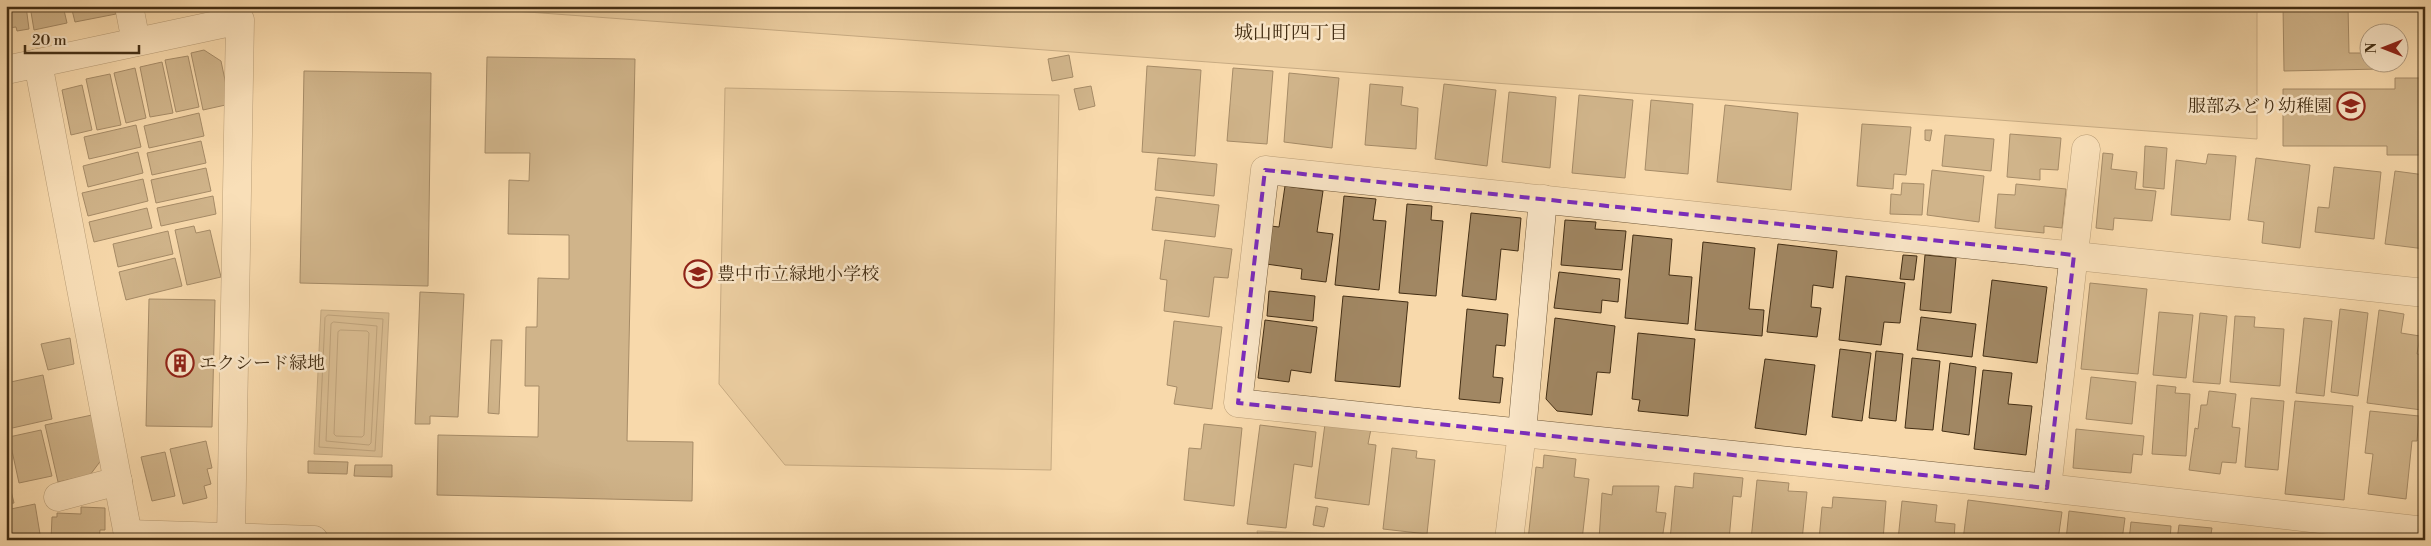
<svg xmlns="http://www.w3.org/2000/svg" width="2431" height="546" viewBox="0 0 2431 546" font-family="'Libre Bodoni','Noto Serif JP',serif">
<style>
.green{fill:#d9bc91;stroke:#8e7552}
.water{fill:#ba9f78;stroke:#8a7250}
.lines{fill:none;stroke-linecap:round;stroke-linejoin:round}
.shore{stroke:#7e6646;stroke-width:1}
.building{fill:#a18763;stroke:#432e14}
.street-casing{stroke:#70593a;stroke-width:29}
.street{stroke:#fae6c8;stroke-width:28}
.marked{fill:none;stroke:#7b2cbf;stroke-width:4;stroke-dasharray:10 6;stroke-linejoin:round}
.labels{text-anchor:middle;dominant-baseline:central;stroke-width:5;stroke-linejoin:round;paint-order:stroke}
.poi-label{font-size:18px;fill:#432e14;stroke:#fae6c8;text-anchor:start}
.neighbourhood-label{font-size:19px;fill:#432e14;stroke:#fae6c8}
</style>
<rect width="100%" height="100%" fill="#f8d9ab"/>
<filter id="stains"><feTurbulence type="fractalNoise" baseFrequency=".004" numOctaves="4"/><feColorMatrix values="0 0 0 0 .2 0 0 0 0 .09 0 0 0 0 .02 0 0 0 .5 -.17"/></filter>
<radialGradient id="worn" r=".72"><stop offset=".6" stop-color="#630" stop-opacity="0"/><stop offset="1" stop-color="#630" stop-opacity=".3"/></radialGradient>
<g class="green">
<path d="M446,6h1811v133z"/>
<path d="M725,88l334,7 -8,375 -266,-5 -66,-81z"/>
<path d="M1257,531l82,3 1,6h-81z"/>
</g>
<path class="water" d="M321,310l68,3 -7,144 -68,-3z"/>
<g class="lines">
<g class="shore">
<path d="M328,315l55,4 -8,132 -56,-4 6,-129z"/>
<path d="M334,322l43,4 -6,117 -2,2 -43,-4 5,-117z"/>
<path d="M341,330l26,1 2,2 -5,102 -2,2 -26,-1 -2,-2 4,-102z"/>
</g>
</g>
<g class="building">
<path d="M6,6h20l3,23 -12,2 -1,-4 -8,1z"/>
<path d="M30,6h33l4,17 -33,7z"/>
<path d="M71,6h44l1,8 -41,8z"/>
<path d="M2283,6h65l1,47h19v9h14v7l-98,2z"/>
<path d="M204,50l17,11 9,43 -27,6 -12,-57z"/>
<path d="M1069,55l4,22 -21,4 -4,-22z"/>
<path d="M188,56l11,51 -23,5 -11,-52z"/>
<path d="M487,57l148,2 -8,382 66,1 -1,59 -255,-6 1,-60 100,2 1,-51h-14l1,-59h11l1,-49 31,1v-44l-61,-1 1,-54 20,1 1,-28h-45z"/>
<path d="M162,62l11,51 -23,4 -10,-50z"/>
<path d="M1147,66l54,4 -6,86 -53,-4z"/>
<path d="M135,68l11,50 -20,5 -12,-50z"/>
<path d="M1233,68l40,3 -6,73 -40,-3z"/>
<path d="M304,71l127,2 -3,213 -128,-3z"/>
<path d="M1289,73l50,5 -7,70 -48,-6z"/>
<path d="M110,74l11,51 -24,5 -11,-51z"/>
<path d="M2395,78h30v77h-38v-9h-104v-57h112z"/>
<path d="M1370,84l33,3 -2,18 17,3 -2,41 -51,-4z"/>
<path d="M1444,84l52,6 -9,76 -52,-7z"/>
<path d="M82,85l10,45 -21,5 -9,-45z"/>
<path d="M1091,86l4,20 -16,4 -5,-21z"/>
<path d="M1509,92l47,5 -6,71 -48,-6z"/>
<path d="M1579,95l54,5 -8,78 -53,-5z"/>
<path d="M1651,100l42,4 -5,70 -43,-4z"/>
<path d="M1725,105l73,8 -7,77 -74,-8z"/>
<path d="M199,113l5,23 -55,12 -5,-22z"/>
<path d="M1862,124l49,3 -5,48 -12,-1 -1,15 -36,-3z"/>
<path d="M136,125l5,22 -52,12 -5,-22z"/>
<path d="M1925,130h7l-2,11 -5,-1z"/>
<path d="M2010,134l51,4 -3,32 -18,-1v11l-33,-3z"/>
<path d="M1945,135l49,4 -3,32 -49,-5z"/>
<path d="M201,141l5,22 -54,12 -5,-22z"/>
<path d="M2145,146l22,2 -3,41 -21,-2z"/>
<path d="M138,152l5,21 -55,14 -5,-21z"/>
<path d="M2103,153l10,1 -2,15 26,3 -2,17 21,2 -4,30 -38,-3 -1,12 -17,-2z"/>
<path d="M2208,154l28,2 -6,64 -59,-5 5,-55 30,4z"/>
<path d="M1158,158l59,6 -3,32 -59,-6z"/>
<path d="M2256,158l54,7 -10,83 -38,-5 2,-21 -16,-2z"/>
<path d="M2334,167l47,5 -7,67 -59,-7 3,-25 11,1z"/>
<path d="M206,168l5,23 -55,12 -5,-23z"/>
<path d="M1932,170l52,6 -5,46 -52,-7z"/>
<path d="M2395,171l30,4v74l-40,-5z"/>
<path d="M143,179l5,22 -60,15 -6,-23z"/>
<path d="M1902,183l22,1 -2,31 -32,-1 1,-20 10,1z"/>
<path d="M2016,184l50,5 -4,39 -18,-2v7l-49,-5 3,-34 17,1z"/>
<path d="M1285,186l38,5 -6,41 16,2 -7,48 -25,-3 1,-10 -36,-5 5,-38 8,1z"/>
<path d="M213,196l3,18 -55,12 -4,-18z"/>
<path d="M1344,196l32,3 -3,21 13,1 -7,69 -44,-5z"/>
<path d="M1156,197l63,8 -4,32 -63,-7z"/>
<path d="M1407,204l25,2 -1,14 12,1 -7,75 -37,-3z"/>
<path d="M147,208l5,20 -58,14 -5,-20z"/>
<path d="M1471,213l50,5 -3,33 -17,-2 -5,51 -34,-4z"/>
<path d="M1565,220l31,2 -1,7 31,2 -4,39 -61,-5z"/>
<path d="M194,226l2,7 14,-3 11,47 -34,8 -12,-55z"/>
<path d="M168,231l5,23 -55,13 -5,-23z"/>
<path d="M1633,235l39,4 -3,36 23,2 -4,47 -63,-6z"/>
<path d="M1165,240l67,9 -4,29 -14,-1 -5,40 -45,-6 3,-31 -7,-1z"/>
<path d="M1703,242l52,6 -6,61 15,1 -2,26 -67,-6z"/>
<path d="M1778,244l59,7 -4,37 -20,-3 -2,22 10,1 -4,29 -50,-5z"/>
<path d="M1903,255l14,1 -3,24 -14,-1z"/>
<path d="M1925,255l31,3 -5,55 -31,-3z"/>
<path d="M175,258l7,28 -56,14 -7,-28z"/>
<path d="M1559,272l61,7 -2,23 -16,-2 -1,13 -47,-5z"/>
<path d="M1846,276l59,7 -5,40 -16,-1 -3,23 -42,-5z"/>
<path d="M1992,280l55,7 -10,76 -54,-7z"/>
<path d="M2090,283l57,6 -9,85 -57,-5z"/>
<path d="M1269,291l46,5 -2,25 -46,-5z"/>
<path d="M420,292l44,2 -6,123 -28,-1v8h-15z"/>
<path d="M1343,296l65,6 -8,85 -65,-6z"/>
<path d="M149,299l66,1 -3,127 -66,-1z"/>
<path d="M1467,309l41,5 -3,32 -9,-1 -3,32 10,1 -3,25 -41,-4z"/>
<path d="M2340,309l28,4 -10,83 -27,-4z"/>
<path d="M2379,310l25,4 -3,19 19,3 -3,18 8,1v30l-3,25 -55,-7z"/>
<path d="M2159,312l34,3 -7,63 -33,-3z"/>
<path d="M2200,313l27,3 -7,68 -27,-2z"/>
<path d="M2235,316l20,1 -1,10 30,2 -4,57 -50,-4z"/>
<path d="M1921,317l55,7 -4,33 -55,-7z"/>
<path d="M1555,318l60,8 -5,47 -13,-1 -5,43 -35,-4 -11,-12z"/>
<path d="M2304,318l28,3 -8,75 -28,-3z"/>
<path d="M1265,320l52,7 -6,46 -20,-3 -2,12 -31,-4z"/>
<path d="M1174,321l48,6 -10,82 -38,-5 3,-17 -10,-2z"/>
<path d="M1638,333l57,6 -7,77 -50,-5 2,-11 -8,-1z"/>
<path d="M70,338l4,26 -26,6 -7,-26z"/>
<path d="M491,340h11l-3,74 -11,-1z"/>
<path d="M1840,349l31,4 -9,68 -30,-4z"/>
<path d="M1876,351l27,3 -7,67 -27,-3z"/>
<path d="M1912,358l28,3 -7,69 -28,-2z"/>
<path d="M1765,359l50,6 -9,70 -51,-7z"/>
<path d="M1950,363l26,4 -7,68 -27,-4z"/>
<path d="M1983,370l29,3 -4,31 24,2 -6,49 -52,-6z"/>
<path d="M43,375l9,44 -44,10 -2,-46z"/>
<path d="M2091,377l45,5 -4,42 -46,-5z"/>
<path d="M2157,385l19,2 -1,6 15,1 -4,62 -34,-2z"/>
<path d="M2209,391l27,3 -4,33 8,1 -4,35 -14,-1 -2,12 -31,-4 6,-42 3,1 3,-24h6z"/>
<path d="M2251,398l33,3 -6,69 -33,-3z"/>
<path d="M2295,401l58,5 -9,94 -59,-6z"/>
<path d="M2370,411l49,5 -2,25h-5l-6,58 -38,-5 5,-40 -8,-1z"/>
<path d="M92,415l10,44 -12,16 -32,7 -13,-57z"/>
<path d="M1204,424l38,4 -8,78 -50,-6 5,-52 12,1z"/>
<path d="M1325,424l46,5 -3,15 8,1 -7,60 -54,-7z"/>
<path d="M1260,425l56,7 -4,35 -18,-3 -8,64 -39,-4z"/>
<path d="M2076,429l68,7 -2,19 -9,-1 -2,19 -58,-5z"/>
<path d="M41,430l11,46 -33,7 -10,-46z"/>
<path d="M206,441l6,27 -5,1 4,15 -7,2 3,12 -24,6 -13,-55z"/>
<path d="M1392,448l25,3 -1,7 19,2 -8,74 -44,-5z"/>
<path d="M165,452l10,44 -23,5 -11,-44z"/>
<path d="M1544,455l32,4 -2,18 15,2 -7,61h-54l8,-73 7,1z"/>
<path d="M308,461l40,1 -1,12 -39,-1z"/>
<path d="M355,465h37v12l-38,-1z"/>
<path d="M6,470l8,33 -8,1z"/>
<path d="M1694,473l49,5 -2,19 -8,-1 -4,44h-59l5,-54 18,2z"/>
<path d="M1757,480l32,3 -1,8 19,1 -5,48h-51z"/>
<path d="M1613,486h46l-3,26 10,1 -4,27h-63l3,-47 10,2z"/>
<path d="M1833,497l53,4 -3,39h-64l3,-33 10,1z"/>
<path d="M1968,500l94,12 -4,28h-95z"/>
<path d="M1902,501l35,4 -2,17 20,2 -1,16h-56z"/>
<path d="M35,504l5,30 -34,6v-30z"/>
<path d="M1316,506l12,2 -4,19 -11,-2z"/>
<path d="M81,507l24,1v22h-5l-1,10h-48l1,-23h5v-4l24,1z"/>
<path d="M2069,511l56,7 -3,22h-56z"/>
<path d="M2131,522l40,4 -1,14h-41z"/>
<path d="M2179,525l33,3 -2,12h-33z"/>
</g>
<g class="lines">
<g class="street-casing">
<g id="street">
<path d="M129,6l7,36"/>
<path d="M38,63l91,477"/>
<path d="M6,70l234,-50 -9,516"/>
<path d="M2425,293l-1160,-123 -27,233 809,85 378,43"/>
<path d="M2047,488l39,-339"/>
<path d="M58,497l60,-16"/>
<path d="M129,534l185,6"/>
<path d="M1509,540l13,-108 21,-233"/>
</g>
</g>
<use href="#street" class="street"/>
</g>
<path d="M0 0H2431V546H0ZM1265,170l809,85 -27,233 -809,-85z" fill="#f8d9ab" fill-opacity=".55" fill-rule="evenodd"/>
<path class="marked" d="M1265,170l809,85 -27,233 -809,-85z"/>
<defs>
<g id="school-ring" transform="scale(1.4375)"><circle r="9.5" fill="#fae6c8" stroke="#8f2418" stroke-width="1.5"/><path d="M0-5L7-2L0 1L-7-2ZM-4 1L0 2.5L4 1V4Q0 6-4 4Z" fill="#8f2418"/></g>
<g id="building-ring" transform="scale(1.4375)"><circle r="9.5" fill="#fae6c8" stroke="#8f2418" stroke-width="1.5"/><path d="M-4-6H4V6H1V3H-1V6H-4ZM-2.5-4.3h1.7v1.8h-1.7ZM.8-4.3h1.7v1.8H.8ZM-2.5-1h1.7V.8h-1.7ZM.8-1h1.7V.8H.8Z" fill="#8f2418"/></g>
</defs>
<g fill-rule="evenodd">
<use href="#school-ring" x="2351" y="106"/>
<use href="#school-ring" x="698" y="274"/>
<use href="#building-ring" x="180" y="363"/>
</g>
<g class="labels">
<g class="poi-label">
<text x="2332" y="106" text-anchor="end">服部みどり幼稚園</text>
<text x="717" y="274">豊中市立緑地小学校</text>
<text x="199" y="363">エクシード緑地</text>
</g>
<g class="neighbourhood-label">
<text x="1291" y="33">城山町四丁目</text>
</g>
</g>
<rect width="2431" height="546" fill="none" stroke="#f8d9ab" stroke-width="25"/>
<rect x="8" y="8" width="2416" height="531" fill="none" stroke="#432e14" stroke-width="2.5"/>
<rect x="12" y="12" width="2406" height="521" fill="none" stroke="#432e14"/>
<g transform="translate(2384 48) rotate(270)"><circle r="24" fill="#fae6c8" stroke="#b19c80"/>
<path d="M0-4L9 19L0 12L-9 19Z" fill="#8f2418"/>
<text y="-8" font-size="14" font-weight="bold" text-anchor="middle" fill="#432e14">N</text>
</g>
<path d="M25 45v8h114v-8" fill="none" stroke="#432e14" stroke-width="2.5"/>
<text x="32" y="45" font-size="15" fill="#432e14" stroke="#fae6c8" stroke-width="4" paint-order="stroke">20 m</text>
<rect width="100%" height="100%" filter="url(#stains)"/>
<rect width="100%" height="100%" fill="url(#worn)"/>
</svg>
